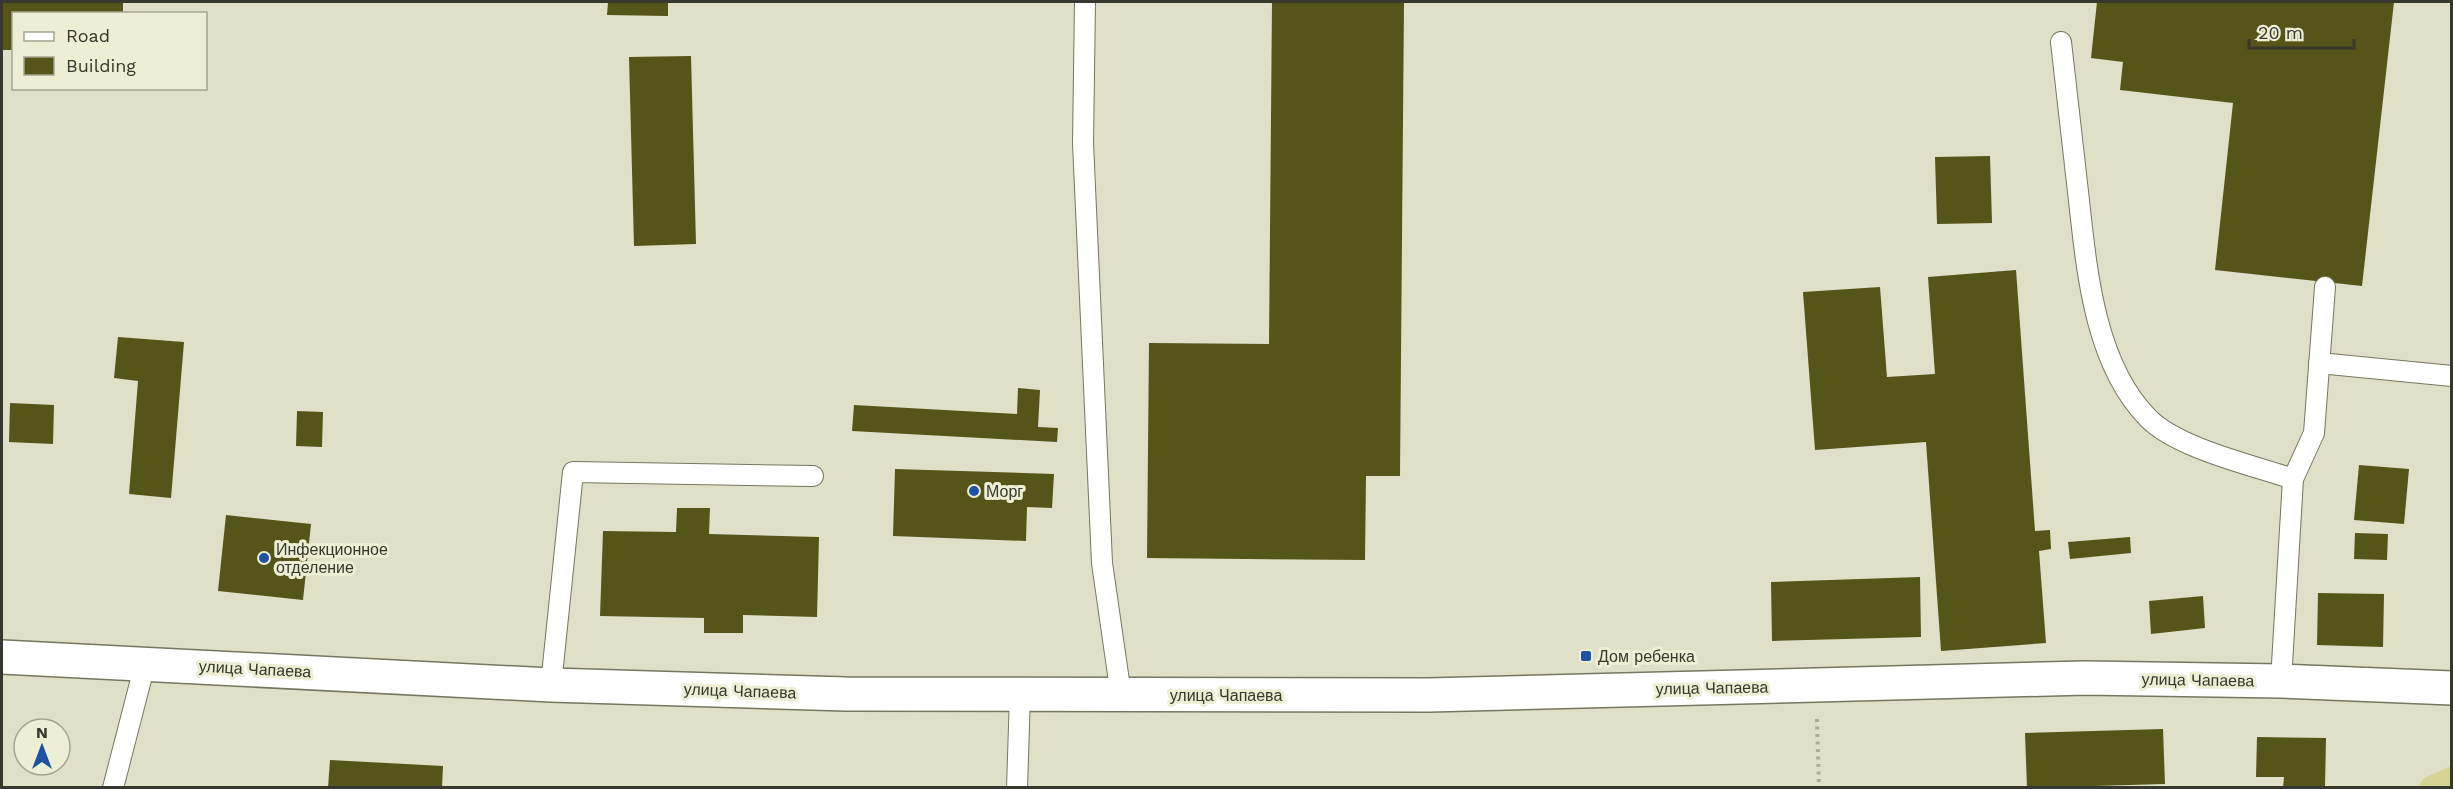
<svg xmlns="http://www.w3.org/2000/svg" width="2453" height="789" viewBox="0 0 2453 789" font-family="'Work Sans',sans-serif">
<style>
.green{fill:#d4d595}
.building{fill:#555519}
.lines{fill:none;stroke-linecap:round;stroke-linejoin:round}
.lane-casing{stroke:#76775f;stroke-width:22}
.primary-casing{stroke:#76775f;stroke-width:36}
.path{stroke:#acad98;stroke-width:4;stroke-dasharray:3 4.5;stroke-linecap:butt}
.lane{stroke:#fff;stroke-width:20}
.primary{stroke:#fff;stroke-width:33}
.poi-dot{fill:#1c52a4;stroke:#edeed4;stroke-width:2}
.labels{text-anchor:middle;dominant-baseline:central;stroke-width:6;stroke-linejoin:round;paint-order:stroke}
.poi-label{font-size:16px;fill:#36372d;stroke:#edeed4;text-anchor:start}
.street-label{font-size:16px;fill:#36372d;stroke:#edeed4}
</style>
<rect width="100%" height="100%" fill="#dfe0c7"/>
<path class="green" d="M2451,766v21h-33l6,-9z"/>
<g class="building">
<path d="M2,2h121v12h-109v36h-12z"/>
<path d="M608,2h60v14l-61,-1z"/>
<path d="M1272,2h132l-4,474h-34l-1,84 -218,-2 2,-215 120,1z"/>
<path d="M2097,2h297l-32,284 -147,-16 18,-167 -113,-13 3,-28 -32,-4z"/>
<path d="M691,56l5,188 -62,2 -5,-189z"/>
<path d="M1990,156l2,67 -55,1 -2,-67z"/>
<path d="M2016,270l19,261 15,-1 1,19 -12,2 7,92 -105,8 -15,-209 -111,8 -12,-158 77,-5 7,90 48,-3 -7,-97z"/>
<path d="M118,337l66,5 -13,156 -42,-4 9,-113 -24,-3z"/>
<path d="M1018,388l22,2 -2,37 20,1 -1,14 -205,-11 2,-26 163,9z"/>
<path d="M10,403l44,2 -1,39 -44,-2z"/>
<path d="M297,411l26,1 -1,35 -26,-1z"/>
<path d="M2359,465l50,4 -5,55 -50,-4z"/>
<path d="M895,469l159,5 -2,34 -25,-1 -1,34 -133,-5z"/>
<path d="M677,508h33l-1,26 110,3 -2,80 -74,-2v18h-39v-15l-104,-2 3,-85 73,1z"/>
<path d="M226,515l85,9 -8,76 -85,-9z"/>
<path d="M2355,533l33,1 -1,26 -33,-1z"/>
<path d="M2130,537l1,16 -61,6 -2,-17z"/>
<path d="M1920,577l1,60 -149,4 -1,-59z"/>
<path d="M2318,593l66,1 -1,53 -66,-2z"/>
<path d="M2203,596l2,32 -54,6 -2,-33z"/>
<path d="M2163,729l2,55 -138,4 -2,-55z"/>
<path d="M2257,737l69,1 -1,50h-42l1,-11h-28z"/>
<path d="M330,760l113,6 -1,22h-114z"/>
</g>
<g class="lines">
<g class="lane-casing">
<g id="lane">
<path d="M1085,2l-2,141 19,420 19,132"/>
<path d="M2061,42c5,47 11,94 16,141 9,76 14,177 71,235 29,30 104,47 145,61"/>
<path d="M2319,363l133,13"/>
<path d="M2281,681l12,-202 21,-46 11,-146"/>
<path d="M551,685l22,-213 240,4"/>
<path d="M113,788l32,-124"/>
<path d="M1017,788l3,-93"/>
</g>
</g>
<g class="primary-casing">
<path id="primary" d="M2,657l549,28 295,9 583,1 656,-17 196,3 171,7"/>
</g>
<path class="path" d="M1817,719l2,69"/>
<use href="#lane" class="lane"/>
<use href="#primary" class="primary"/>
</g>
<g class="poi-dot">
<circle cx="974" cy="491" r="6"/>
<circle cx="264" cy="558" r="6"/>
<rect x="1580" y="650" width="12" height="12" rx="3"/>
</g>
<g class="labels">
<g class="poi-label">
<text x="986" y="491">Морг</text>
<text x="276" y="549">Инфекционное<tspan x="276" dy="18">отделение</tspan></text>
<text x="1598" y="656">Дом ребенка</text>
</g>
<g class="street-label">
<text transform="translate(255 669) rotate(3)">улица Чапаева</text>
<text transform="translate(2198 680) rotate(1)">улица Чапаева</text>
<text transform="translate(1712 688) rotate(-1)">улица Чапаева</text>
<text transform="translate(740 691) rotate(2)">улица Чапаева</text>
<text x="1226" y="695">улица Чапаева</text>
</g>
</g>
<rect width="2453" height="789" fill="none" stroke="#36372d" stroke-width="6"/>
<rect x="12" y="12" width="195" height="78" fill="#edeed4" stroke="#a4a591" stroke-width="1.5"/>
<rect x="24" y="32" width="30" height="9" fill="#ffffff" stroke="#a4a591" stroke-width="1.5"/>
<text x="66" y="42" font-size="18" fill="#36372d">Road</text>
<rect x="24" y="57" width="30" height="18" fill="#555519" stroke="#a4a591" stroke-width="1.5"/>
<text x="66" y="72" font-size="18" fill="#36372d">Building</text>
<g transform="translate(42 747)"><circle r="28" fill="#edeed4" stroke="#a4a591" stroke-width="1.5"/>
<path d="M0-4.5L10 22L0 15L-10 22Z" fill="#1c52a4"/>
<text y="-9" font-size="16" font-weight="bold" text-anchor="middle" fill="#36372d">N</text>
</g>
<path d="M2249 39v9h105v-9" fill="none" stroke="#36372d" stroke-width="3"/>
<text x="2258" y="39" font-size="18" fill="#36372d" stroke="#edeed4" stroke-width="4.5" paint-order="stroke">20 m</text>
</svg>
